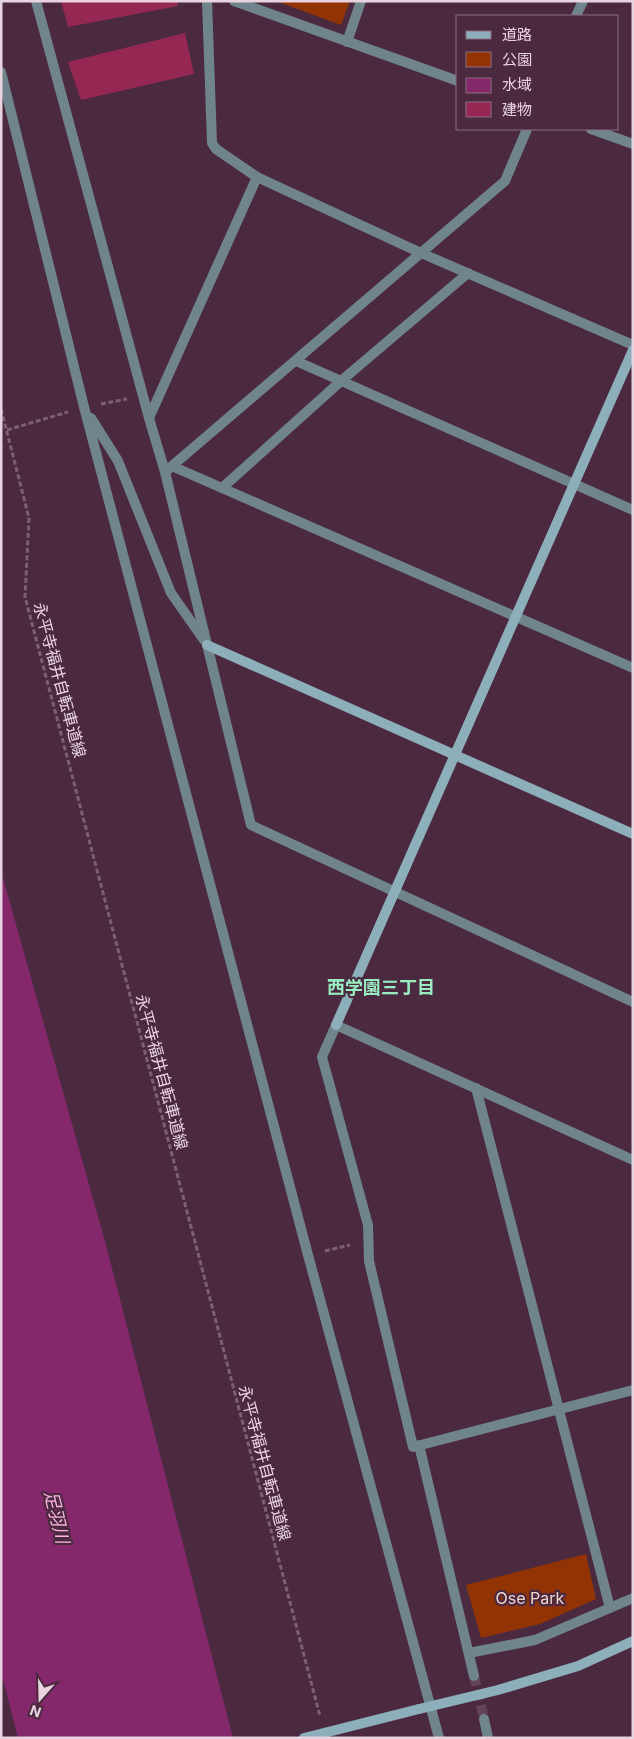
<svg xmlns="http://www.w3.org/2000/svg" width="634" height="1739" viewBox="0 0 634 1739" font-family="Inter,'Noto Sans JP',sans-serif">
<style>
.green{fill:#923304}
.water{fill:#84276b}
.building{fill:#952853}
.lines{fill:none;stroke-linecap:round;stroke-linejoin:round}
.street-tunnel{stroke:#634358;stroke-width:10;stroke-dasharray:10 5;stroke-linecap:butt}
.path{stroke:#7c5f72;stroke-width:3;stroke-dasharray:5 2.5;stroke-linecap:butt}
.street{stroke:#6f848b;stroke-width:10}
.secondary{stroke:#8dafbb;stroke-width:10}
.secondary-bridge{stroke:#8dafbb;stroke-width:10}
.labels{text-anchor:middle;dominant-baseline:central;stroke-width:4.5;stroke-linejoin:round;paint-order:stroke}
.street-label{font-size:16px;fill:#e9d3e1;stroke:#4b2a40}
.park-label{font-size:16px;fill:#f0d3c9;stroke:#4b2a40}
.neighbourhood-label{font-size:18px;font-weight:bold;fill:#99ebc0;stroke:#4b2a40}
.water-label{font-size:18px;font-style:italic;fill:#fdb2e2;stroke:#4b2a40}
</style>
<rect width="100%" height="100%" fill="#4b2a40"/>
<g class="green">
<path d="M276,1h74l-9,24z"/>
<path d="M586,1554l10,45 -56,25 -59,14 -15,-53z"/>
</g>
<path class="water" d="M1,871l105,374 127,493h-215l-17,-67z"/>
<g class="building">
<path d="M61,1h116l1,5 -110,21z"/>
<path d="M185,33l9,41 -113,26 -13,-38z"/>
</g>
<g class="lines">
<path class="street-tunnel" d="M474,1676l10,43"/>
<g class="path">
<path d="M101,404l26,-5"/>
<path d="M1,409l28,109 -4,79 295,1119"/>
<path d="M7,430l61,-18"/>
<path d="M325,1251l25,-6"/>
</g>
<g class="street">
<path d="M36,1l113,417"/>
<path d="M207,1l5,142 4,6 41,28"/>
<path d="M234,1l224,80"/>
<path d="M576,16l7,-15"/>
<path d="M347,42l14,-41"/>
<path d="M1,72l83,335 224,848 131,483"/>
<path d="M591,129l42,15"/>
<path d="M633,345l-212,-92 -164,-76 -108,241 16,54 86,353 382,177"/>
<path d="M296,361l337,149"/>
<path d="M91,418l27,43 53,132 33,47"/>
<path d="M174,467l459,201"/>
<path d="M165,472l340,-291 22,-52"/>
<path d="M222,488l119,-107 127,-108"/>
<path d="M476,1088l134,520"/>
<path d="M633,1160l-297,-135 -14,32 46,168 1,36 44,186 220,-57"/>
<path d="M419,1445l55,231"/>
<path d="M469,1653l66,-13 98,-42"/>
<path d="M484,1719l4,19"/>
</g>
<g class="secondary">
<path d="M207,645l426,189"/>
<path d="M336,1025l297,-675"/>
<path d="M419,1709l79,-19 80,-24 55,-25"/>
</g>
<path class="secondary-bridge" d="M304,1738l115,-29"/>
</g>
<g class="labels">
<g class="street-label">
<text transform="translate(60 680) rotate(75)">永平寺福井自転車道線</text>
<text transform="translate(162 1072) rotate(75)">永平寺福井自転車道線</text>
<text transform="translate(265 1463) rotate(75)">永平寺福井自転車道線</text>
</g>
<g class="park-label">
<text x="530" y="1598">Ose Park</text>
</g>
<g class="neighbourhood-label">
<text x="381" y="987">西学園三丁目</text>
</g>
<g class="water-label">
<text transform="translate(57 1517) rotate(76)">足羽川</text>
</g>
</g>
<rect width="634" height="1739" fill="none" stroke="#e9d3e1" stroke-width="5"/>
<rect x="456" y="15" width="162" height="115" fill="#4b2a40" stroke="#8a6e80"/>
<rect x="466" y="31" width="25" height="8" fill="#8dafbb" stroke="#8a6e80"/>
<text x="502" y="40" font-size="15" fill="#e9d3e1">道路</text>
<rect x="466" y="52" width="25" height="15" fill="#923304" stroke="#8a6e80"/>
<text x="502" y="65" font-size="15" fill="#e9d3e1">公園</text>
<rect x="466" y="78" width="25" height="15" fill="#84276b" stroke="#8a6e80"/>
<text x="502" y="90" font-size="15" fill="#e9d3e1">水域</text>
<rect x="466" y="102" width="25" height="15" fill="#952853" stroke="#8a6e80"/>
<text x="502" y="115" font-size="15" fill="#e9d3e1">建物</text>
<g transform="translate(40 1699) rotate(200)" stroke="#4b2a40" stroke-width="4" paint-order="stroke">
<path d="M0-4L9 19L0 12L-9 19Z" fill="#e9d3e1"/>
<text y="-8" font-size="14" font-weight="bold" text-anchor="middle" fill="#e9d3e1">N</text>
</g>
</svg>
